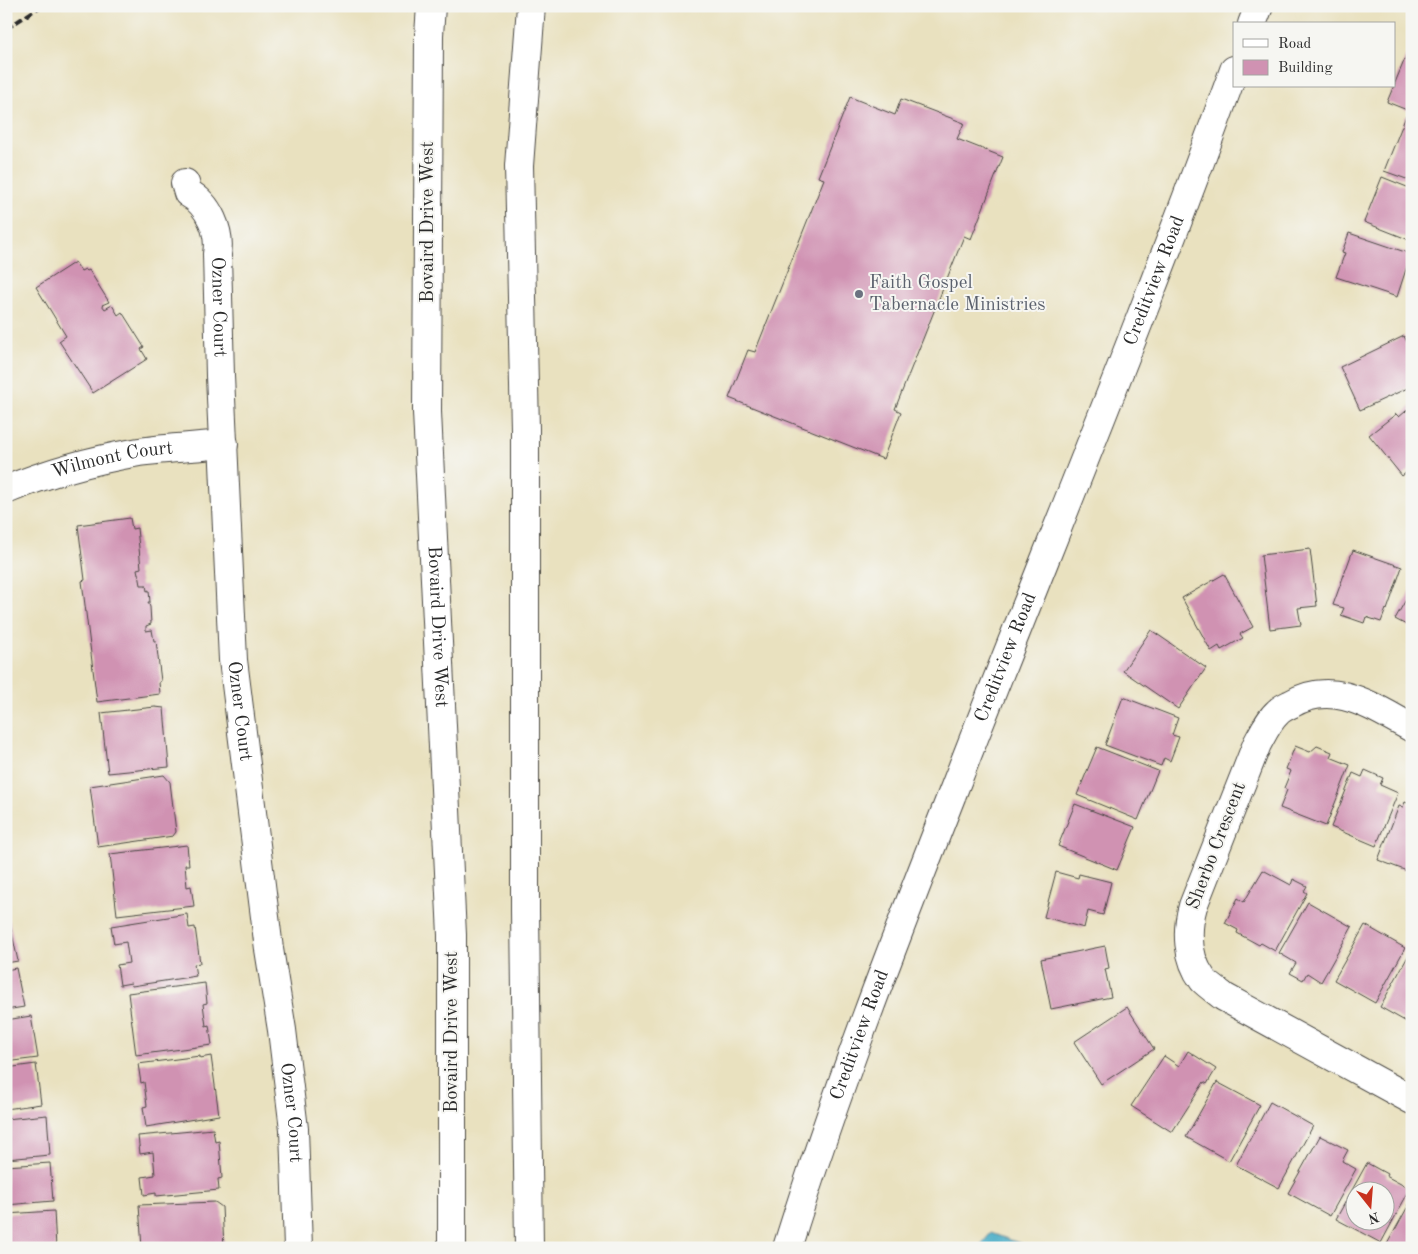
<svg xmlns="http://www.w3.org/2000/svg" width="1418" height="1254" viewBox="0 0 1418 1254" font-family="'Old Standard TT',serif">
<style>
.water{fill:#46acc6;stroke:#386c78}
.building{fill:#d092b2;fill-rule:evenodd}
.lines{fill:none;stroke-linecap:round;stroke-linejoin:round}
.street-casing{stroke:#484641;stroke-width:30}
.secondary-casing{stroke:#484641;stroke-width:30}
.primary-casing{stroke:#484641;stroke-width:30}
.street{stroke:#fff;stroke-width:28}
.secondary{stroke:#fff;stroke-width:28}
.primary{stroke:#fff;stroke-width:28}
.rail{stroke:#2b2b2b;stroke-width:4;stroke-dasharray:8 4;stroke-linecap:butt}
.worship-dot{fill:#6b7280;stroke:#f6f6f2;stroke-width:2}
.labels{text-anchor:middle;dominant-baseline:central;stroke-width:4;stroke-linejoin:round;paint-order:stroke}
.street-label{font-size:19px;fill:#2b2b2b;stroke:#f6f6f2}
.worship-label{font-size:19px;fill:#5b616d;stroke:#f6f6f2;text-anchor:start}
</style>
<rect width="100%" height="100%" fill="#f6f6f2"/>
<filter id="ink" filterUnits="userSpaceOnUse"><feTurbulence type="fractalNoise" baseFrequency=".02" numOctaves="2"/><feDisplacementMap in="SourceGraphic" scale="10" xChannelSelector="R" yChannelSelector="G"/><feConvolveMatrix kernelMatrix="1 2 1 2 8 2 1 2 1" color-interpolation-filters="sRGB"/></filter>
<filter id="wash" filterUnits="userSpaceOnUse"><feTurbulence type="fractalNoise" baseFrequency=".0096" numOctaves="4" result="noise"/><feDisplacementMap in="SourceGraphic" scale="20" xChannelSelector="R" yChannelSelector="G"/><feGaussianBlur stdDeviation="1.12" result="paint"/><feColorMatrix in="noise" values="0 0 0 0 0 0 0 0 0 0 0 0 0 0 0 0 0 1.4 0 .05"/><feComposite in="paint" operator="in"/></filter>
<g filter="url(#wash)">
<rect width="100%" height="100%" fill="#e9e1bf"/>
<path class="water" d="M991,1233l42,15h-55z"/>
<g id="blocks">
<g class="building">
<path d="M1409,49l3,1v62l-25,-10z"/>
<path d="M850,97l45,18 6,-16 63,24 -7,16 46,18 -32,82 -7,-3 -69,173 6,3 -18,47 -154,-61 19,-48 7,2 69,-173 -6,-2z"/>
<path d="M1406,116l6,3v62l-28,-10z"/>
<path d="M1382,177l30,12v52l-48,-19z"/>
<path d="M1349,233l62,21 -14,43 -61,-20 9,-24 -3,-1z"/>
<path d="M75,262l6,9 4,-2 2,2 2,-1 20,32 -7,3 3,4 7,-4 6,10 4,-3 22,35 -3,2 6,10 -54,34 -34,-52 7,-5 -30,-49z"/>
<path d="M1404,336l8,16v19l-5,2 5,13 -52,24 -20,-43z"/>
<path d="M1412,406v62l-10,8 -33,-41 27,-21 3,3z"/>
<path d="M130,518l2,11 5,-1 4,40 -4,1 1,5h1l2,11h5l1,6 2,-1 1,12h-2l2,5 1,17 -5,2v5l6,-1 2,11h2l5,40 -2,1 1,12 -63,8 -15,-121 3,-1 -7,-55z"/>
<path d="M1310,549l7,57 -19,2 3,17 -31,4 -9,-74z"/>
<path d="M1353,550l49,17 -15,43 -1,-1 -5,13 -15,-5 -2,6 -23,-8 3,-7 -11,-3z"/>
<path d="M1224,574l29,53 -13,7 3,4 -22,12 -2,-4 -8,5 -29,-53z"/>
<path d="M1412,589v39l-17,-9z"/>
<path d="M1151,630l55,38 -28,41 -55,-38z"/>
<path d="M1123,697l55,21 -6,17 7,2 -9,24 -6,-3 -3,8 -56,-21z"/>
<path d="M155,707l9,1 5,59 -61,6 -7,-60z"/>
<path d="M1295,746l15,6 7,-6 15,6 -2,5 20,8 -24,61 -46,-18 7,-18 -3,-2 7,-17 -5,-2z"/>
<path d="M1097,747l61,24 -20,49 -61,-25z"/>
<path d="M1365,770l18,8 -3,7 18,8 -22,53 -45,-19 22,-54 9,4z"/>
<path d="M164,775l6,7 6,50 -3,4 -75,11 -8,-61z"/>
<path d="M1405,802l7,3v68l-34,-13 21,-54 4,1z"/>
<path d="M1075,804l60,23 -18,43 -59,-24z"/>
<path d="M187,845l2,20h-4l2,22 4,-1 3,20 -77,9 -7,-61z"/>
<path d="M1263,870l28,15 2,-6 14,7 -3,5 3,2 -32,58 -14,-8 -2,2 -22,-12 1,-3 -13,-7 13,-25 6,4z"/>
<path d="M1056,872l22,6 1,-4 32,8 -8,33 -15,-4 -4,17 -40,-11z"/>
<path d="M1308,902l44,25 -31,55 -14,-9 -4,7 -13,-7 6,-10 -17,-10z"/>
<path d="M187,914l2,14 6,-1 5,36 -6,1 2,12 -64,10 -1,-3 -11,2 -3,-20 12,-2 -3,-21 -12,2 -3,-18z"/>
<path d="M6,920h3l9,41 -12,2z"/>
<path d="M1365,925l40,23 -30,55 -41,-23z"/>
<path d="M1105,946l4,22 -4,1 6,28 -60,12 -10,-50z"/>
<path d="M1412,949v76l-32,-18z"/>
<path d="M16,968l8,39 -18,3v-40z"/>
<path d="M205,983l2,20 -4,1 3,22 3,-1 3,20 -76,10 -8,-62z"/>
<path d="M1127,1007l27,42 -53,35 -27,-42z"/>
<path d="M31,1016l7,42 -32,4v-42z"/>
<path d="M1188,1051l28,18 -9,15 -3,-2 -32,50 -41,-26 33,-50 15,10z"/>
<path d="M200,1056v2l11,-2 8,59 -73,12 -3,-20 4,-1 -3,-24 -3,1 -3,-19z"/>
<path d="M36,1064l5,40 -35,5v-41z"/>
<path d="M1217,1082l43,23 -31,56 -43,-24z"/>
<path d="M1270,1102l43,24 -34,62 -43,-23z"/>
<path d="M47,1115l3,40 -44,4v-40z"/>
<path d="M213,1129l2,13 4,-1 3,37 -4,1 1,11 -63,6v-3l-12,2 -2,-18 13,-2 -2,-23 -13,2 -2,-18z"/>
<path d="M1320,1136l28,14 -6,11 14,8 -26,47 -42,-23z"/>
<path d="M50,1163l3,38 -47,4v-39z"/>
<path d="M1367,1163l20,11 -1,2 24,13 -29,54 -45,-24zM1356,1192h30v30h-30z"/>
<path d="M1412,1199v49h-23l-3,-2z"/>
<path d="M215,1202l7,5 2,41h-82l-3,-43z"/>
<path d="M54,1211l2,37h-50v-34z"/>
</g>
</g>
</g>
<g filter="url(#ink)">
<use href="#blocks" fill-opacity="0" stroke="#484641" stroke-width="1"/>
<g class="lines">
<g class="street-casing">
<g id="street">
<path id="s1" d="M185,183l3,10c21,11 33,39 29,61l3,122 13,284 36,289 13,81 12,99 4,119"/>
<path id="s2" d="M6,490c43,-18 87,-30 133,-38 28,-4 57,-5 85,-8"/>
<path d="M1412,728c-38,-20 -78,-50 -121,-24 -4,2 -9,4 -13,8 -9,8 -15,21 -21,32l-64,162c-7,25 -6,52 10,74 6,6 15,12 21,17l188,103"/>
</g>
</g>
<g class="secondary-casing">
<g id="secondary">
<path d="M1252,24l7,-18"/>
<path id="s3" d="M787,1248c49,-158 109,-311 169,-464 93,-238 191,-474 278,-714"/>
</g>
</g>
<g class="primary-casing">
<g id="primary">
<path id="s4" d="M431,6l-2,29 -2,377 25,523v313"/>
<path d="M529,1248l-4,-338v-481l-6,-263 12,-160"/>
</g>
</g>
<use href="#street" class="street"/>
<use href="#secondary" class="secondary"/>
<use href="#primary" class="primary"/>
<path class="rail" d="M6,29l35,-23"/>
</g>
</g>
<circle class="worship-dot" cx="859" cy="294" r="5"/>
<g class="labels">
<g class="street-label">
<text transform="translate(428 222) rotate(-90)">Bovaird Drive West</text>
<text stroke="none"><textPath href="#s3" startOffset="1035">Creditview Road</textPath></text>
<text stroke="none"><textPath href="#s1" startOffset="135">Ozner Court</textPath></text>
<text stroke="none"><textPath href="#s2" startOffset="111">Wilmont Court</textPath></text>
<text stroke="none"><textPath href="#s4" startOffset="621">Bovaird Drive West</textPath></text>
<text stroke="none"><textPath href="#s3" startOffset="630">Creditview Road</textPath></text>
<text stroke="none"><textPath href="#s1" startOffset="540">Ozner Court</textPath></text>
<text transform="translate(1217 846) rotate(-69)">Sherbo Crescent</text>
<text transform="translate(452 1032) rotate(-90)">Bovaird Drive West</text>
<text stroke="none"><textPath href="#s3" startOffset="225">Creditview Road</textPath></text>
<text stroke="none"><textPath href="#s1" startOffset="945">Ozner Court</textPath></text>
</g>
<g class="worship-label">
<text x="869" y="283">Faith Gospel<tspan x="869" dy="22">Tabernacle Ministries</tspan></text>
</g>
</g>
<rect width="1418" height="1254" fill="none" stroke="#f6f6f2" stroke-width="25"/>
<rect x="1233" y="22" width="162" height="65" fill="#f6f6f2" stroke="#a5a5a2"/>
<rect x="1243" y="39" width="25" height="8" fill="#ffffff" stroke="#a5a5a2"/>
<text x="1278" y="48" font-size="15" fill="#2b2b2b">Road</text>
<rect x="1243" y="60" width="25" height="15" fill="#d092b2" stroke="#a5a5a2"/>
<text x="1278" y="72" font-size="15" fill="#2b2b2b">Building</text>
<g transform="translate(1370 1206) rotate(163)"><circle r="24" fill="#f6f6f2" stroke="#a5a5a2"/>
<path d="M0-4L9 19L0 12L-9 19Z" fill="#c8321e"/>
<text y="-8" font-size="14" font-weight="bold" text-anchor="middle" fill="#2b2b2b">N</text>
</g>
</svg>
